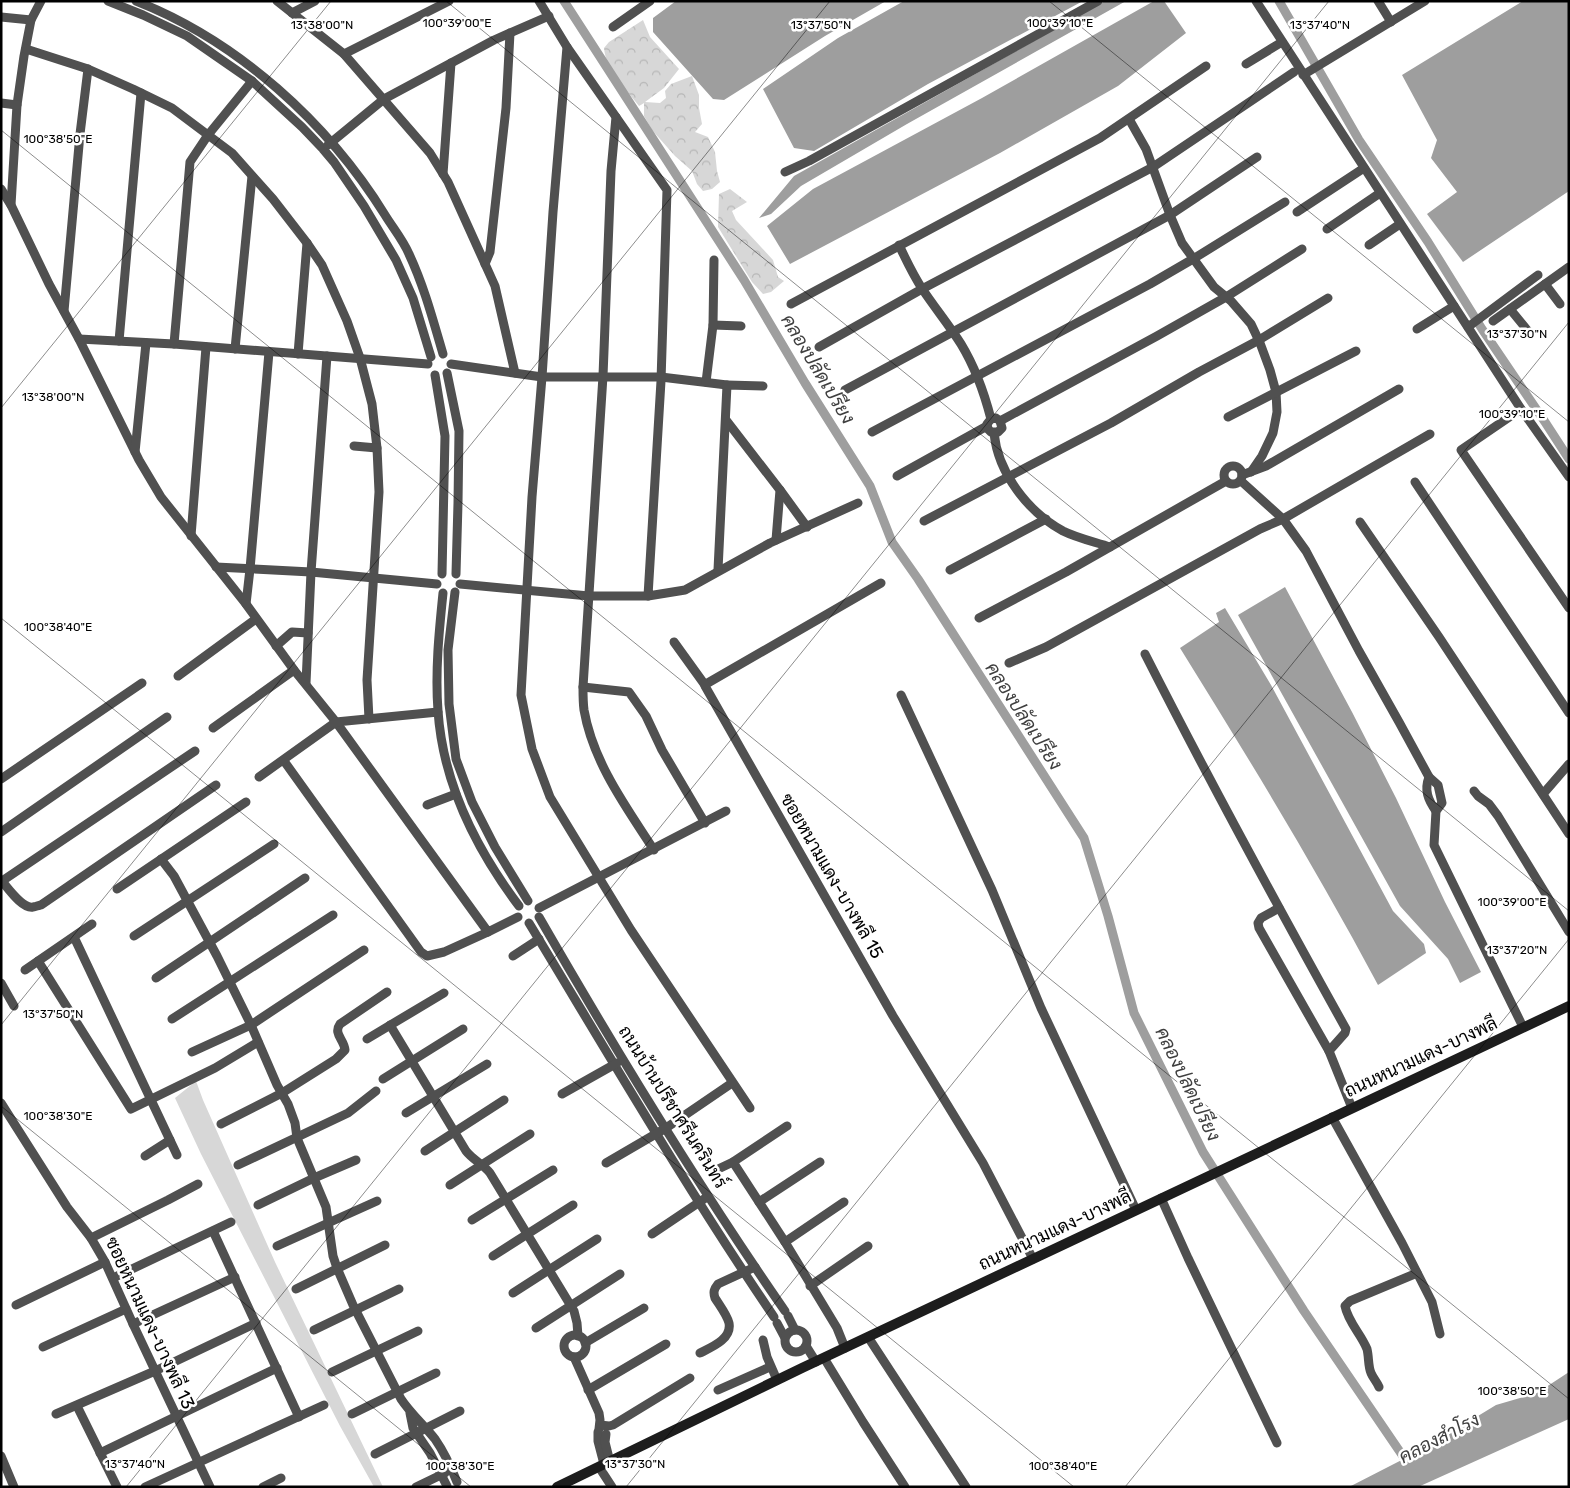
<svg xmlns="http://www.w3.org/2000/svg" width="1570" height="1488" viewBox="0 0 1570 1488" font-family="Rubik,Sarabun,sans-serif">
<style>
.green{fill:#d7d7d7}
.forest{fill:url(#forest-crowns)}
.water{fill:#9e9e9e}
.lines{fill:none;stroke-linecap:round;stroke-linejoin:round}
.canal{stroke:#9e9e9e;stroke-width:9}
.street{stroke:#505050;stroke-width:9}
.secondary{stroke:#1d1d1d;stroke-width:10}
.ticks{fill:none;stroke:#000;stroke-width:1;stroke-opacity:0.45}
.labels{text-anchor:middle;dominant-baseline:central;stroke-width:5;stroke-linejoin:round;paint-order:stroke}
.street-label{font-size:18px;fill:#000;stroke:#fff}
.water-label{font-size:19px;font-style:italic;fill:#3f3f3f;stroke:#fff}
.ticks-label{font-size:12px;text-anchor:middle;fill:#000;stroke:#fff;stroke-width:5;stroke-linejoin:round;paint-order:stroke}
</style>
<defs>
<pattern id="forest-crowns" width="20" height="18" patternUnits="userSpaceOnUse" patternTransform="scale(1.25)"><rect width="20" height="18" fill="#d7d7d7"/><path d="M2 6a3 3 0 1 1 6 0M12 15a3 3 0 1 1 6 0" fill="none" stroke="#b7b7b7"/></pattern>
</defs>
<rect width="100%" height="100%" fill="#fff"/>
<path class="green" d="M196,1081l7,19 72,162 108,225h-9l-34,-61 -139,-272 -26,-56z"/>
<g class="forest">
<path d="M643,20l7,17 29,32 -15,19 -19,14 15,1 6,-5 -1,-7 6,-7 21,-8 7,19v13l3,16 -7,8 13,5 7,15 2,19 3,11 -8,7 -9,2 -6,-7 -5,-13 -17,-15 -23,-26 -8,-14v-13l-5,3c-13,-17 -33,-35 -35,-58l5,-6z"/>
<path d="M730,189l17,13 -15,9 4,9 37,40 5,17 6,4 -13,11 -8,2 -11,-12 -34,-55 1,-33z"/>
</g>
<g class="water">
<path d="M676,1h210l-61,35 -101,64 -11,-1 -60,-67v-14z"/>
<path d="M904,1h179l-155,83 -114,67 -20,-3 -31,-59 75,-51z"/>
<path d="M1105,1h21l-219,123 -106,62 -30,28 -12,4 35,-42z"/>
<path d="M1154,1h10l22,32 -68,53 -118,67 -210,111 -23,-38 46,-37 169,-91z"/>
<path d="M1523,1h46v190l-106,71 -36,-48 30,-22 -26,-34 6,-18 -35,-65z"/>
<path d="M1285,587l67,125 44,86 49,104 36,70 -21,11 -12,-24 -48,-53 -162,-291z"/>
<path d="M1225,608l46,77 122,226 31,33 2,9 -48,32c-61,-115 -129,-226 -198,-337l39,-26 -3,-9z"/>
<path d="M1569,1372v47l-151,68h-69l78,-40 69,-42 41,-12z"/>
</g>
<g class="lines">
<g class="canal">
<path d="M564,1l180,279 61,103 65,103 22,56 26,37 166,259 24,78 26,97 69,139 101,159 107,157"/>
<path d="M1279,1l80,139 69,102 54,87 63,93 24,37"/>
</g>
<g class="street">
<path d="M41,1l-10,19 -7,36 -7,49 -6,100 38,79 30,55 60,121 22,37 85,107 48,66 42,52 152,210 30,-15"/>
<path d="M108,1l35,14 44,21 65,45 50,46 21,22 11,13 30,44 32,54 17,38 18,59"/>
<path d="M136,1c102,40 192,122 249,214 8,13 18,25 24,39 15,32 24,66 34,100"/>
<path d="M277,1l67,53 86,99 18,29 47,104 20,87"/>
<path d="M539,1l28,46 -14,165 -11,165 -10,120 -11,198 11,54 18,48 81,133 119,178"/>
<path d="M1256,1l265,408 48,68"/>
<path d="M1378,1l13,21"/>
<path d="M292,13l23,-12"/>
<path d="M1,17l30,3"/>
<path d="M613,27l37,-26"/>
<path d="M567,47l49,70 -5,54 -8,205 -20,311c0,7 0,16 1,23 9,52 42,97 70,140"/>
<path d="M26,49l62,20 45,20 39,19 60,45 41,46 34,44 15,22 25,56 13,37 12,46 5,44 2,44 -12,188 2,39"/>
<path d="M344,54l105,-53"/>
<path d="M1246,64l36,-22"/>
<path d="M1303,75l122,-74"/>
<path d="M1,103l16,2"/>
<path d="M616,117l51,73 -6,191 -13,215 37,-6 85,-47 88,-40"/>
<path d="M1129,119l17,30 24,66 12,28 32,44 17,14 20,23 9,19 10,27 6,22 1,20 -4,21 -11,23 -11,16"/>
<path d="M328,145l56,-46 110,-59 55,-24"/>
<path d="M785,172l24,-11 289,-160"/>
<path d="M443,174l8,-111"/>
<path d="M1,189l10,16"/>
<path d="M1297,212l67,-44"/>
<path d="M1327,229l53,-36"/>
<path d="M899,245c7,15 14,30 24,45 12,18 26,35 38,54 14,23 23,48 30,75l-4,5 1,5 3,3h7l4,-4 -2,-7 -4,-3 -5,1"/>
<path d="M1369,245l31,-21"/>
<path d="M485,264l5,-12 16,-144 4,-75"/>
<path d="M1545,284l15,20"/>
<path d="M791,304l309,-166 106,-72"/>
<path d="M1510,309l18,22"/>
<path d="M64,311l16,-177 8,-65"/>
<path d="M1493,321l76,-54"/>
<path d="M713,325l28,1"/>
<path d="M1468,327l70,-52"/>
<path d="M1417,329l37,-23"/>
<path d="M79,339l95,5 254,20"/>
<path d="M119,341l22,-248"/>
<path d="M174,344l16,-182 18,-27 44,-54"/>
<path d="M819,347l103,-58 231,-122 141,-95"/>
<path d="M235,349l17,-173"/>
<path d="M298,354l9,-111"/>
<path d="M451,364l91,13h119l66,8"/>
<path d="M447,373l12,58 -1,72 -2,71"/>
<path d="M435,375l10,61 -3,138"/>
<path d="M706,382l7,-57 1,-65"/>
<path d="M845,390l325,-175 87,-58"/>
<path d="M1521,409l-60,41 108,158"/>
<path d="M1228,417l128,-66"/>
<path d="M726,420l54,70 -4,50"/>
<path d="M1000,421l157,-85 69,-39 76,-48"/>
<path d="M872,432l278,-148 43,-25 92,-57"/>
<path d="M994,433c4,40 34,79 69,98 14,7 32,11 47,16"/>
<path d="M354,446l23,2"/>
<path d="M135,452l11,-109"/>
<circle cx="1233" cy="475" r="9"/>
<path d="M1242,475l24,-9 133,-77"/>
<path d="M897,476l90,-50"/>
<path d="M1241,481l42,38 23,32 53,100 40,71 30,55 9,8 4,18 -6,8 -2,34 89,182"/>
<path d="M1415,482l154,231"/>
<path d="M780,490l27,37"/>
<path d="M924,521l187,-98 88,-51 60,-32 69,-42"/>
<path d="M1360,522l79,115 130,197"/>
<path d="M191,536l15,-189"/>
<path d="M216,567l95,5 126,12"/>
<path d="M718,570l9,-185 36,1"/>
<path d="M950,570l96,-51"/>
<path d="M881,583l-175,101 -1,2 188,330 90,147 50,96"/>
<path d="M460,584l129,12h59"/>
<path d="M455,592l-7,58 1,54 7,55 16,43 23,45 33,54"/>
<path d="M443,593c-4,39 -8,79 -5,118 5,73 38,138 81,195"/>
<path d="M246,604l4,-35 19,-217"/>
<path d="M979,618l87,-46 160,-91"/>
<path d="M674,642l31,43"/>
<path d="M276,646l16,-14 16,1"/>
<path d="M1145,654c64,126 132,251 201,375l-1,4 -16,18 23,57"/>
<path d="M1009,663l37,-16 214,-118 23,-10 147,-85"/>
<path d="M178,676l78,-57"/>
<path d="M306,683l5,-111 16,-216"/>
<path d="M583,687l46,5 17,24 16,34 43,73"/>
<path d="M901,695l91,195 49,118 95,202"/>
<path d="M213,728l81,-58"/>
<path d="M284,761l137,191 6,4 17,-4 44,-20"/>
<path d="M259,777l77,-55 102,-10"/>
<path d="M1429,777c-5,13 -1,23 7,34"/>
<path d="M1,779l141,-96"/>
<path d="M1474,791l4,5 11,8 9,12 71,116"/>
<path d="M1543,794l26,-30"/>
<path d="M427,805l29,-11"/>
<path d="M1,832l166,-115"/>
<path d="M161,859l13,17 43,80 34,69 26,60 11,19 7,19 2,15 29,69 7,49 4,12 16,37 48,94c10,15 23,26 34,40 9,13 16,28 22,43"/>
<path d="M1,880c7,8 21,29 32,27 1,0 7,-2 8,-2l175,-120"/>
<path d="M2,881l193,-130"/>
<path d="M117,889l129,-87"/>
<path d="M539,908l187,-97"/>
<path d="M1279,908l-18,10 -3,5 1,5 70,123"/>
<path d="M539,917c77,134 158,267 246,394"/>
<path d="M529,923c80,132 158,266 245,394"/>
<path d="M134,936l140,-92"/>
<path d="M74,937l103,218"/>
<path d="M513,956l26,-17"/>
<path d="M38,961l93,148 84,-41 43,-26"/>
<path d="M25,970l67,-46"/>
<path d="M156,978l149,-100"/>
<path d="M1,983l13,23"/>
<path d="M172,1019l161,-104"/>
<path d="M390,1025l76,126c7,9 17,13 24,22l84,138 3,12 1,13"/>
<path d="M367,1039l77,-46"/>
<path d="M192,1052l59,-27 113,-75"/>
<path d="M383,1079l80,-50"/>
<path d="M562,1094l55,-31"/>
<path d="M1,1103l66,104 24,31 14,24 28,62 77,163"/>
<path d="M406,1113l81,-49"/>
<path d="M1332,1117l70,126 30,59 8,32"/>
<path d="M221,1124l61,-31 54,-34 9,-9c-1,-11 -12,-16 -5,-26l47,-32"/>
<path d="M425,1151l79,-51"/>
<path d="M145,1156l25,-16"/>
<path d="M733,1162l52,80 52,86 8,20"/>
<path d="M606,1163l60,-35 66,-45"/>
<path d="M238,1165l110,-52 28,-22"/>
<path d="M714,1171l19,-9 54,-36"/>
<path d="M450,1185l80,-51"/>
<path d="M1161,1198l27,60 89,185"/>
<path d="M759,1202l61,-40"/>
<path d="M258,1205l56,-27 42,-18"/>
<path d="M472,1220l81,-50"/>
<path d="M213,1231l86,186"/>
<path d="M652,1234l52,-35"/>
<path d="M91,1238l77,-38 30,-16"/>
<path d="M785,1242l59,-40"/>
<path d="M277,1246l100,-45"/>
<path d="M493,1256l80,-51"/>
<path d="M113,1278l118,-56"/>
<path d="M810,1286l58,-40"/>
<path d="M296,1289l89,-44"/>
<path d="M513,1293l84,-54"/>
<path d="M16,1305l89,-43"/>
<path d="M788,1316l7,14"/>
<path d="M777,1323l8,15"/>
<path d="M133,1324l102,-47"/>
<path d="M536,1328l84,-54"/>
<circle cx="796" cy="1341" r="11"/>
<path d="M314,1330l85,-41"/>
<circle cx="575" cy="1346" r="11"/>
<path d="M868,1337l98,150"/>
<path d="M763,1340l4,17 10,23"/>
<path d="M585,1343l59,-35"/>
<path d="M806,1346l10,16"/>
<path d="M43,1347l83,-38"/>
<path d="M700,1353c12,-6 32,-14 29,-30 -2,-8 -9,-17 -14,-25 -2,-6 -1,-9 3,-14l37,-17"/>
<path d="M574,1357l25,56 1,7 -1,9"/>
<path d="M824,1358l39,64 42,65"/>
<path d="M332,1372l86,-41"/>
<path d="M1379,1387c-2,-5 -6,-9 -8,-14 -3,-7 -2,-16 -4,-24 -6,-15 -19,-27 -22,-43l5,-5 67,-28"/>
<path d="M588,1390l78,-46"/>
<path d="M718,1390l52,-23"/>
<path d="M77,1406l40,81"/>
<path d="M410,1413l3,15 17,25 17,33"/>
<path d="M56,1414l99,-43 101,-48"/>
<path d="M352,1414l84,-41"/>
<path d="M600,1425l9,1 4,-1 77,-47"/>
<path d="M598,1432v9l6,23"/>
<path d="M606,1434l-1,8 5,20"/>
<path d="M100,1453l177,-85"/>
<path d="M375,1454l85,-43"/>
<path d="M1,1456l13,31"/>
<path d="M599,1467l13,20"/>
<path d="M145,1487l179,-82"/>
<path d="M263,1487l18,-9"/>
<path d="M416,1487l29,-14"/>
</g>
<path class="secondary" d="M557,1487l245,-119 767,-362"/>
</g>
<path class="ticks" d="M446,1l1123,910M1049,1l520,421M1,130l1568,1269M1,408l330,-407M1,618l1073,869M1,1025l829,-1024M1,1106l470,381M126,1487l1203,-1486M626,1487l943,-1165M1125,1487l444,-548"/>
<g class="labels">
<g class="street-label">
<text transform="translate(832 876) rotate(60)">ซอยหนามแดง-บางพลี 15</text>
<text transform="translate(1421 1057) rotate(-25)">ถนนหนามแดง-บางพลี</text>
<text transform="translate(673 1107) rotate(58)">ถนนบ้านปรีชาศรีนครินทร์</text>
<text transform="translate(1055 1230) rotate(-25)">ถนนหนามแดง-บางพลี</text>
<text transform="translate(150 1323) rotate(65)">ซอยหนามแดง-บางพลี 13</text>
</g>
<g class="water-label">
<text transform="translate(818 369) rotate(59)">คลองปลัดเปรียง</text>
<text transform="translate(1024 716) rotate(57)">คลองปลัดเปรียง</text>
<text transform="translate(1188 1084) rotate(64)">คลองปลัดเปรียง</text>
<text transform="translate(1439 1438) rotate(-27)">คลองสำโรง</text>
</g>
</g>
<g class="ticks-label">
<text x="1060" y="27">100°39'10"E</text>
<text x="457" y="27">100°39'00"E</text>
<text x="322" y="29">13°38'00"N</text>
<text x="821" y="29">13°37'50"N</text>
<text x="1320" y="29">13°37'40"N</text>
<text x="58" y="143">100°38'50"E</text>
<text x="1517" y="338">13°37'30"N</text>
<text x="53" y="401">13°38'00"N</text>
<text x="1512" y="418">100°39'10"E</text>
<text x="58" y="631">100°38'40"E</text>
<text x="1512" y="906">100°39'00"E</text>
<text x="1517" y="954">13°37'20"N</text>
<text x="53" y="1018">13°37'50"N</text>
<text x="58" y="1120">100°38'30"E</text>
<text x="1512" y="1395">100°38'50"E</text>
<text x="135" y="1468">13°37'40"N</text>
<text x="635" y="1468">13°37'30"N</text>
<text x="460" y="1470">100°38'30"E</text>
<text x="1063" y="1470">100°38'40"E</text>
</g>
<rect width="1570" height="1488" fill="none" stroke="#000000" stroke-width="5"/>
</svg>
